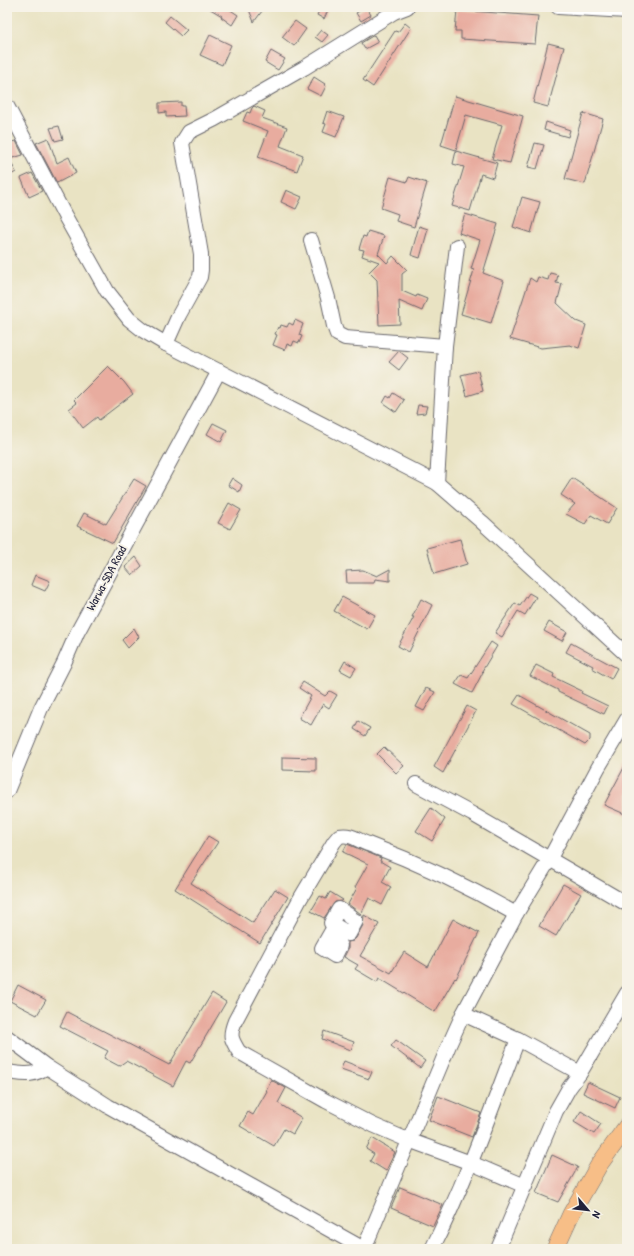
<svg xmlns="http://www.w3.org/2000/svg" width="634" height="1256" viewBox="0 0 634 1256" font-family="'Patrick Hand',sans-serif">
<style>
.building{fill:#e8ac9f}
.lines{fill:none;stroke-linecap:round;stroke-linejoin:round}
.minor-casing{stroke:#68666b;stroke-width:16}
.major-casing{stroke:#68666b;stroke-width:18}
.minor{stroke:#fff;stroke-width:14}
.major{stroke:#f7be87;stroke-width:17}
.labels{text-anchor:middle;dominant-baseline:central;stroke-width:4;stroke-linejoin:round;paint-order:stroke}
.street-label{font-size:12px;fill:#22223b;stroke:#f7f3e8}
</style>
<rect width="100%" height="100%" fill="#f7f3e8"/>
<filter id="ink" filterUnits="userSpaceOnUse"><feTurbulence type="fractalNoise" baseFrequency=".025" numOctaves="2"/><feDisplacementMap in="SourceGraphic" scale="8" xChannelSelector="R" yChannelSelector="G"/><feConvolveMatrix kernelMatrix="1 2 1 2 8 2 1 2 1" color-interpolation-filters="sRGB"/></filter>
<filter id="wash" filterUnits="userSpaceOnUse"><feTurbulence type="fractalNoise" baseFrequency=".012" numOctaves="4" result="noise"/><feDisplacementMap in="SourceGraphic" scale="16" xChannelSelector="R" yChannelSelector="G"/><feGaussianBlur stdDeviation="0.9" result="paint"/><feColorMatrix in="noise" values="0 0 0 0 0 0 0 0 0 0 0 0 0 0 0 0 0 1.4 0 .05"/><feComposite in="paint" operator="in"/></filter>
<g filter="url(#wash)">
<rect width="100%" height="100%" fill="#e9e3c3"/>
<g id="blocks">
<g class="building">
<path d="M207,7h19l12,8 -6,10 -11,-8 1,-1z"/>
<path d="M248,7h17l-11,15z"/>
<path d="M321,7l7,3 -4,9 -7,-4z"/>
<path d="M366,7l5,8 -10,6 -5,-8z"/>
<path d="M457,10l81,6 -3,28 -74,-5v-8h-6z"/>
<path d="M170,16l17,14 -6,6 -16,-14z"/>
<path d="M295,21l11,8 -12,17 -12,-9z"/>
<path d="M405,23l6,5 -38,59 -10,-7 32,-49 3,1z"/>
<path d="M321,30l7,5 -6,7 -7,-5z"/>
<path d="M210,35l21,10 -9,20 -22,-10z"/>
<path d="M374,35l4,7 -13,7 -4,-6z"/>
<path d="M548,43l16,4 -16,60 -15,-4z"/>
<path d="M271,51l14,8 -7,11 -13,-8z"/>
<path d="M314,77l11,7 -1,1 2,1 -5,10 -14,-7z"/>
<path d="M455,96l68,20 -13,47 -18,-4 10,-34 -36,-10 -10,35 -15,-5z"/>
<path d="M181,102v4h3l1,10 -19,1v-5l-7,1v-10z"/>
<path d="M254,106l11,5 -3,7 25,9 -7,19 23,9 -6,16 -39,-14 10,-26 -25,-10 4,-9 3,1 2,-5z"/>
<path d="M327,111l17,6 -8,20 -13,-5 3,-8 -3,-1z"/>
<path d="M583,113l20,6 -18,65 -20,-5z"/>
<path d="M546,122l24,8 -2,7 -24,-7z"/>
<path d="M59,126l4,13 -8,2 -5,-13z"/>
<path d="M48,138l9,25 12,-6 7,16 -19,10 -21,-40z"/>
<path d="M16,141l7,14 -14,4 7,13 -9,5v-34z"/>
<path d="M535,143l9,2 -7,24 -9,-2z"/>
<path d="M456,151l41,12 -4,15 -12,-4 -11,37 -18,-5 12,-39 -11,-3z"/>
<path d="M32,173l10,18 -13,6 -8,-19z"/>
<path d="M390,177l17,5 2,-5 18,6 -13,44 -18,-6 2,-7 -17,-6z"/>
<path d="M286,190l16,7 -6,12 -15,-7z"/>
<path d="M522,197l18,5 -9,31 -18,-6z"/>
<path d="M465,214l33,10 -15,49 21,8 -13,42 -30,-9 13,-44 -3,-1 9,-29 -21,-7z"/>
<path d="M419,226l9,3 -8,29 -9,-3z"/>
<path d="M368,231l16,5 -6,18 9,9 6,-7 14,14 -5,4v17l14,6 1,-2 10,4 -5,12 -23,-10 1,23 -21,1 -2,-45 -8,-8 10,-10 -17,-6 2,-6 -5,-1 4,-13 3,1z"/>
<path d="M550,273l8,2 -2,8 6,1 -5,19 19,18 10,4 -7,23 -9,-3 -29,3 -31,-9 20,-61 6,4 2,-5 10,3z"/>
<path d="M295,320l8,4 -4,11 3,1 -3,7 -5,-2 -2,5 -5,-2 -2,6 -12,-5 4,-10 -2,-1 3,-7 2,1 1,-3 6,2 2,-4 4,2z"/>
<path d="M399,351l9,7 -9,12 -10,-8z"/>
<path d="M108,366l16,16 9,12 -34,26 -2,-3 -14,11 -14,-19 8,-6 -3,-3z"/>
<path d="M478,371l5,20 -16,5 -6,-21z"/>
<path d="M393,393l11,7 -8,12 -13,-9 4,-7 3,2z"/>
<path d="M418,405l9,1 -2,7 -9,1z"/>
<path d="M213,423l14,7 -6,12 -14,-8z"/>
<path d="M232,478l10,7 -3,7 -11,-7z"/>
<path d="M572,478l45,30 -10,16 -16,-9 -6,9 -19,-10 9,-10 -14,-9z"/>
<path d="M134,479l12,7 -33,57 -36,-17 7,-13 22,11z"/>
<path d="M229,503l12,7 -11,19 -12,-6z"/>
<path d="M460,539l7,25 -33,10 -7,-26z"/>
<path d="M136,557l6,9 -10,9 -7,-8z"/>
<path d="M390,569v12l-15,-2 -1,4h-27l-1,-12 17,-1 14,6z"/>
<path d="M35,575l15,6 -5,10 -14,-6z"/>
<path d="M529,593l7,4 -11,18 -7,-4 -16,26 -7,-4 20,-30 5,3z"/>
<path d="M342,597l33,18 -8,14 -33,-18z"/>
<path d="M421,599l11,6 -23,47 -11,-6 16,-29h-2z"/>
<path d="M549,622l18,10 -5,9 -18,-10z"/>
<path d="M134,628l5,9 -11,11 -6,-8z"/>
<path d="M491,642l6,4 -15,25 1,1 -11,21 -17,-9 6,-9 7,3z"/>
<path d="M571,643l46,25 -6,11 -19,-11 1,-2 -27,-14z"/>
<path d="M345,661l11,7 -5,8 -11,-6z"/>
<path d="M536,665l18,9 -1,3 29,14 -1,2 27,13 -4,8 -46,-22v-2l-28,-14z"/>
<path d="M303,682l22,14 5,-5 7,4 -8,13 -6,-4 -12,21 -12,-7 12,-22 -12,-8z"/>
<path d="M426,688l9,4 -11,19 -8,-4z"/>
<path d="M519,695l71,40v5l-5,5 -72,-41z"/>
<path d="M467,706l9,5 -33,62 -9,-6z"/>
<path d="M358,721l12,7 -5,8 -11,-7z"/>
<path d="M384,747l20,19 -8,7 -19,-19z"/>
<path d="M282,757l34,1v13l-34,-1z"/>
<path d="M627,762v53l-23,-10z"/>
<path d="M431,808l14,11 -13,22 -16,-10z"/>
<path d="M208,836l10,6 -27,41 62,40 22,-34 13,8 -28,46 -85,-54z"/>
<path d="M347,844l34,14 -1,3 10,6 -8,15 9,5 -9,18 -13,-7 -8,16 -13,-10 9,-16 -2,-1 13,-23 -25,-12z"/>
<path d="M563,884l18,10 -25,42 -17,-10z"/>
<path d="M330,892l13,8 -1,1 -7,1 -11,16 -13,-7 9,-15 6,3z"/>
<path d="M364,915l15,9 -19,32 31,17 13,-21 24,15 25,-48 26,14 -23,46 -1,-1 -20,34 -56,-34 -2,4 -22,-13 3,-4 -14,-8 4,-8v-7l5,-1 3,-3 7,-13z"/>
<path d="M18,985l28,15 -9,15 -27,-14z"/>
<path d="M212,993l14,9 -36,61 -4,-2 -13,25 -47,-25 -7,5 -15,-8 4,-7 -48,-25 7,-14 102,53z"/>
<path d="M324,1031l30,11 -3,8 -29,-11z"/>
<path d="M396,1040l29,21 -5,7 -29,-22z"/>
<path d="M344,1061l28,11 -3,7 -28,-10z"/>
<path d="M271,1080l15,8 -8,15 24,15 -9,16 -9,-5 -10,17 -34,-20 8,-14 5,3 14,-24 -1,-1z"/>
<path d="M588,1082l32,15 -5,11 -32,-15z"/>
<path d="M438,1096l43,17 -9,24 -43,-17z"/>
<path d="M581,1111l20,13 -7,10 -20,-12z"/>
<path d="M372,1138l23,14 -9,19 -16,-10 4,-7 -8,-5z"/>
<path d="M552,1155l26,12 -20,35 -22,-9z"/>
<path d="M400,1187l43,18 -10,21 -42,-18z"/>
</g>
</g>
</g>
<g filter="url(#ink)">
<use href="#blocks" fill-opacity="0" stroke="#68666b" stroke-width="1"/>
<g class="lines">
<g class="minor-casing">
<g id="minor">
<path d="M558,7l69,4"/>
<path d="M7,106l58,110 42,75 22,28 15,12 22,13 271,139 45,39 145,133"/>
<path d="M311,240l17,58 6,28 3,8 8,4 100,8"/>
<path d="M166,344l13,-29 21,-38 1,-7v-16l-19,-111 7,-11 26,-13 89,-51 90,-56 13,-5"/>
<path d="M437,483l8,-137 12,-100"/>
<path d="M416,784l56,30 155,90"/>
<path d="M7,791l34,-83 23,-45 13,-30 142,-262"/>
<path d="M339,909l11,7 -1,1 7,4 -7,13 -18,-11z"/>
<path d="M516,914c-47,-27 -97,-51 -148,-70 -12,-4 -15,-10 -29,-8l-5,6 -34,57 -65,122c-6,15 -4,18 4,31l87,49 47,24 30,13 68,25 54,23"/>
<path d="M334,927l8,5 -6,12 4,2 -5,10 -13,-8z"/>
<path d="M463,1014l55,25 62,34 -11,15 -13,23 -58,138"/>
<path d="M7,1037l40,30 61,39 256,143"/>
<path d="M7,1072c17,2 25,5 40,-5"/>
<path d="M580,1073l47,-80"/>
<path d="M364,1249l85,-204 14,-31 53,-100 33,-54 49,-92 29,-49"/>
<path d="M432,1249c34,-68 59,-139 86,-210"/>
</g>
</g>
<g class="major-casing">
<path id="major" d="M555,1249l16,-35 28,-49 28,-39"/>
</g>
<use href="#minor" class="minor"/>
<use href="#major" class="major"/>
</g>
</g>
<g class="labels">
<g class="street-label">
<text transform="translate(106 578) rotate(-62)">Warwa-SDA Road</text>
</g>
</g>
<rect width="634" height="1256" fill="none" stroke="#f7f3e8" stroke-width="24"/>
<g transform="translate(588 1210) rotate(118)" stroke="#f7f3e8" stroke-width="3" paint-order="stroke">
<path d="M0-3L7 15L0 10L-7 15Z" fill="#22223b"/>
<text y="-6" font-size="11" font-weight="bold" text-anchor="middle" fill="#22223b">N</text>
</g>
</svg>
